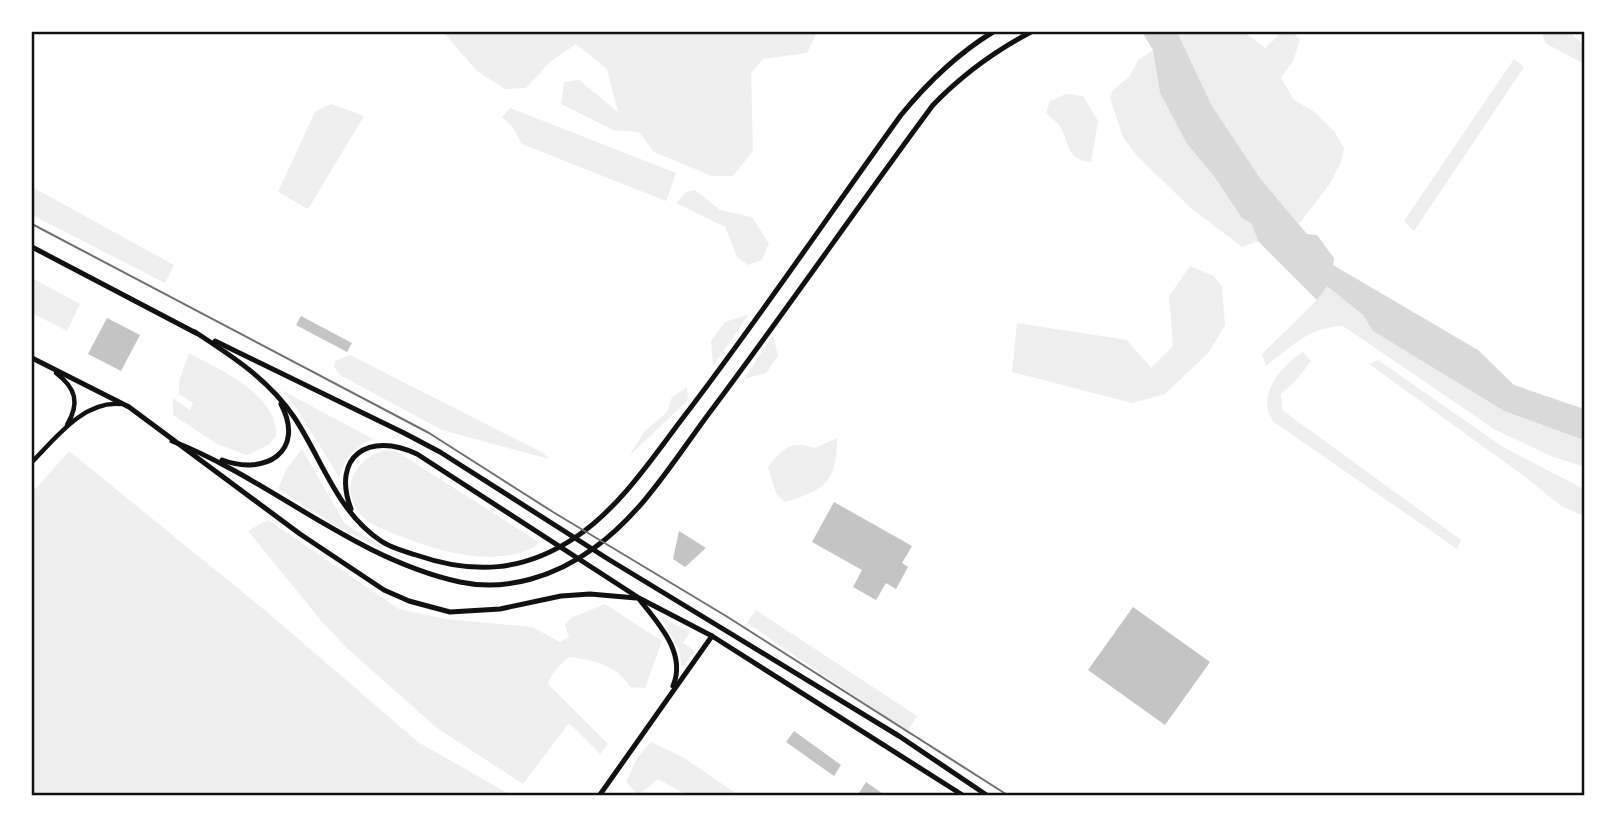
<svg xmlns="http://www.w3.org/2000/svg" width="1616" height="827" viewBox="0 0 1616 827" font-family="Rubik,sans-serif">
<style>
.green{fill:#eee}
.water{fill:#d9d9d9}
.building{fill:#c4c4c4}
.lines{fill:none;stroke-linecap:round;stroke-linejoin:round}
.tertiary{stroke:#111;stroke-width:4.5}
.secondary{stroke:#111;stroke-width:5}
.primary{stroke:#111;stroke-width:5}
.tram{stroke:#707070;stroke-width:2}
.neatline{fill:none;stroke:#111;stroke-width:2.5}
</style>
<rect width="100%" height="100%" fill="#fff"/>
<g class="green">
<path d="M443,32h374l-10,21 -44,6 -12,14 2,78 -20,25h-21l-58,-24 -15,-20 -26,-2 -52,-26 3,-22 15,-2 39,32 -11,-43 -31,-25 -26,18 -24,26 -21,1 -28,-18z"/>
<path d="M1177,32h67l21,16 11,-10 3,-6h13l8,7 -6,20 -13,19 13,22 18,10 22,21 10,17 -3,14 -12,23 -30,39 -39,-46 -48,-72z"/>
<path d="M1542,32h27l15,13v19l-39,-21z"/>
<path d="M1153,50l7,43 27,51 27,32 28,42 10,6 6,17 -16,6 -51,-39 -54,-52 -14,-19 -13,-39 3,-8 17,-14 8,-16z"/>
<path d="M1514,59l10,8 -110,164 -10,-10z"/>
<path d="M1066,94l17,2 15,25 -7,41c-26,-2 -21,-21 -32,-37 -3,-4 -9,-8 -13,-12l4,-12z"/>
<path d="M331,104l33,12 -56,93 -30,-17 37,-80z"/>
<path d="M510,108l166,65 -10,28 -144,-57 -10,-18 -10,-9z"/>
<path d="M32,187l142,78 -9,18 -133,-68z"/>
<path d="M695,190l25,20 32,7 17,27 -7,16 -14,5 -11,-8 -12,-30 -49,-24 10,-11z"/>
<path d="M1190,266l24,10 8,11 3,38 -16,27 -44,42 -33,9 -120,-31 5,-49 110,17 24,28 22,-22 -4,-50z"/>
<path d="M32,278l48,26 -13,27 -35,-18z"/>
<path d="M1326,285l37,30 10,16 131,80 80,29v27l-33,-11 -57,-27 -151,-103c-34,1 -51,20 -77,40l-4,-12 55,-54z"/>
<path d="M749,314l-36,52 -2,-25 14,-19z"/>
<path d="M773,335l5,21 -12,17 -22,6z"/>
<path d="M1303,352l8,9 -14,18 -16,15 1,16 179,130 -4,9 -183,-127c-20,-24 7,-57 29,-70z"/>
<path d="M189,353c31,17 90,42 87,84l-8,8 -21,10 -30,-11 -44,-29v-17l17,12 3,-7 -14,-9v-13z"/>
<path d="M350,355l193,98 6,6 -107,-29 -102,-55 -6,-8 1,-6z"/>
<path d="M1378,360l125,87 81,42v27l-23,-10 -33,-27 -159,-115z"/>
<path d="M687,387l1,13 -59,56 15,-24 23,-20 5,-15z"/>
<path d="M281,390l92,49c-19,9 -27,18 -34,38l-44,-71z"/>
<path d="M837,438c0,45 -13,52 -52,64l-9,-9 -8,-26c16,-19 21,-27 47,-19z"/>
<path d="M302,449l43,75 36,22 2,4 -45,-23 -60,-38 8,-19z"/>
<path d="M384,450l12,1 144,92c-39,27 -100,9 -140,-7 -12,-5 -28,-10 -38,-20 -24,-27 -8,-55 22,-66z"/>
<path d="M69,451l198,161 151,130 93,53h-479v-304l8,-7z"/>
<path d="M268,520l131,89 46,10 87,8 28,15 9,-5 -4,-12 6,-7 34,-14 57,37 -17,47 -15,-1c-12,-22 -38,-27 -61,-30 -8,7 -18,16 -21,27l60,60 -8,10 -31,-31 -46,61 -86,-56 -89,-79 -25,-26 -75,-92z"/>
<path d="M756,610l161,106 -10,16 -160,-109z"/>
<path d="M661,617l29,15 -7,11 12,8 -13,17 -3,-18z"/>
<path d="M651,742l33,16 50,34 1,3h-48l-29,-16 -20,16 -12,-13 11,-24z"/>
</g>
<path class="water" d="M1142,32h35l35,74 48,72 47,56 10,1 17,23 -1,7 145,85 36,35 70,24v31l-80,-29 -131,-80 -10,-16 -36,-29 -10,14 -59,-59 -6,-17 -10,-6 -28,-42 -27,-32 -27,-51 -7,-43z"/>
<g class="building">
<path d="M301,316l51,27 -5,9 -51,-27z"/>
<path d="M107,318l33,17 -19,36 -33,-17z"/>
<path d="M834,502l78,44 -10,17 6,4 -12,22 -10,-6 -10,17 -23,-13 9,-17 -50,-28z"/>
<path d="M679,531l27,17 -21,19 -12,-8z"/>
<path d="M1133,607l77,55 -45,63 -77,-55z"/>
<path d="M794,731l47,34 -7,11 -48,-34z"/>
<path d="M866,782l20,14h-23l-4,-3z"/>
</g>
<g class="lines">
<g class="tertiary">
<path d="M56,373c20,15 24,30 11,52"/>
<path d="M32,462c23,-23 51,-61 88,-58"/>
</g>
<g class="secondary">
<path d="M639,599c19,24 48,54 34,87"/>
<path d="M599,796l113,-160"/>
</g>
<g class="primary">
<path d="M32,247l164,86"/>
<path d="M195,332c37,24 74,48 99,85 28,42 43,95 87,124 10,7 23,10 35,14 58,20 108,17 160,-18 43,-29 75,-77 106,-118 76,-99 146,-203 219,-304 27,-33 56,-61 92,-83"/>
<path d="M215,341l189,92 36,19 168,107 291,177 89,60"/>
<path d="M32,358l97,49 171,127 84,56 25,11 41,11 50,-3 61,-13 29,-2 46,4"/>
<path d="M172,441c100,39 180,117 288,141 47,10 96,-6 134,-34 48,-34 81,-89 116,-136 76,-101 148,-206 223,-307 30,-31 60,-53 98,-73"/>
<path d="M222,460c43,16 84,-8 59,-56"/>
<path d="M351,509c-20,-53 18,-78 66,-55l222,144 73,38 252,160"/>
</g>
<path class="tram" d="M32,224l397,209 124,79 173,104 283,180"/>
</g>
<rect width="1616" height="827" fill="none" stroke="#ffffff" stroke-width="66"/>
<rect x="33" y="33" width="1550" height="761" class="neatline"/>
</svg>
